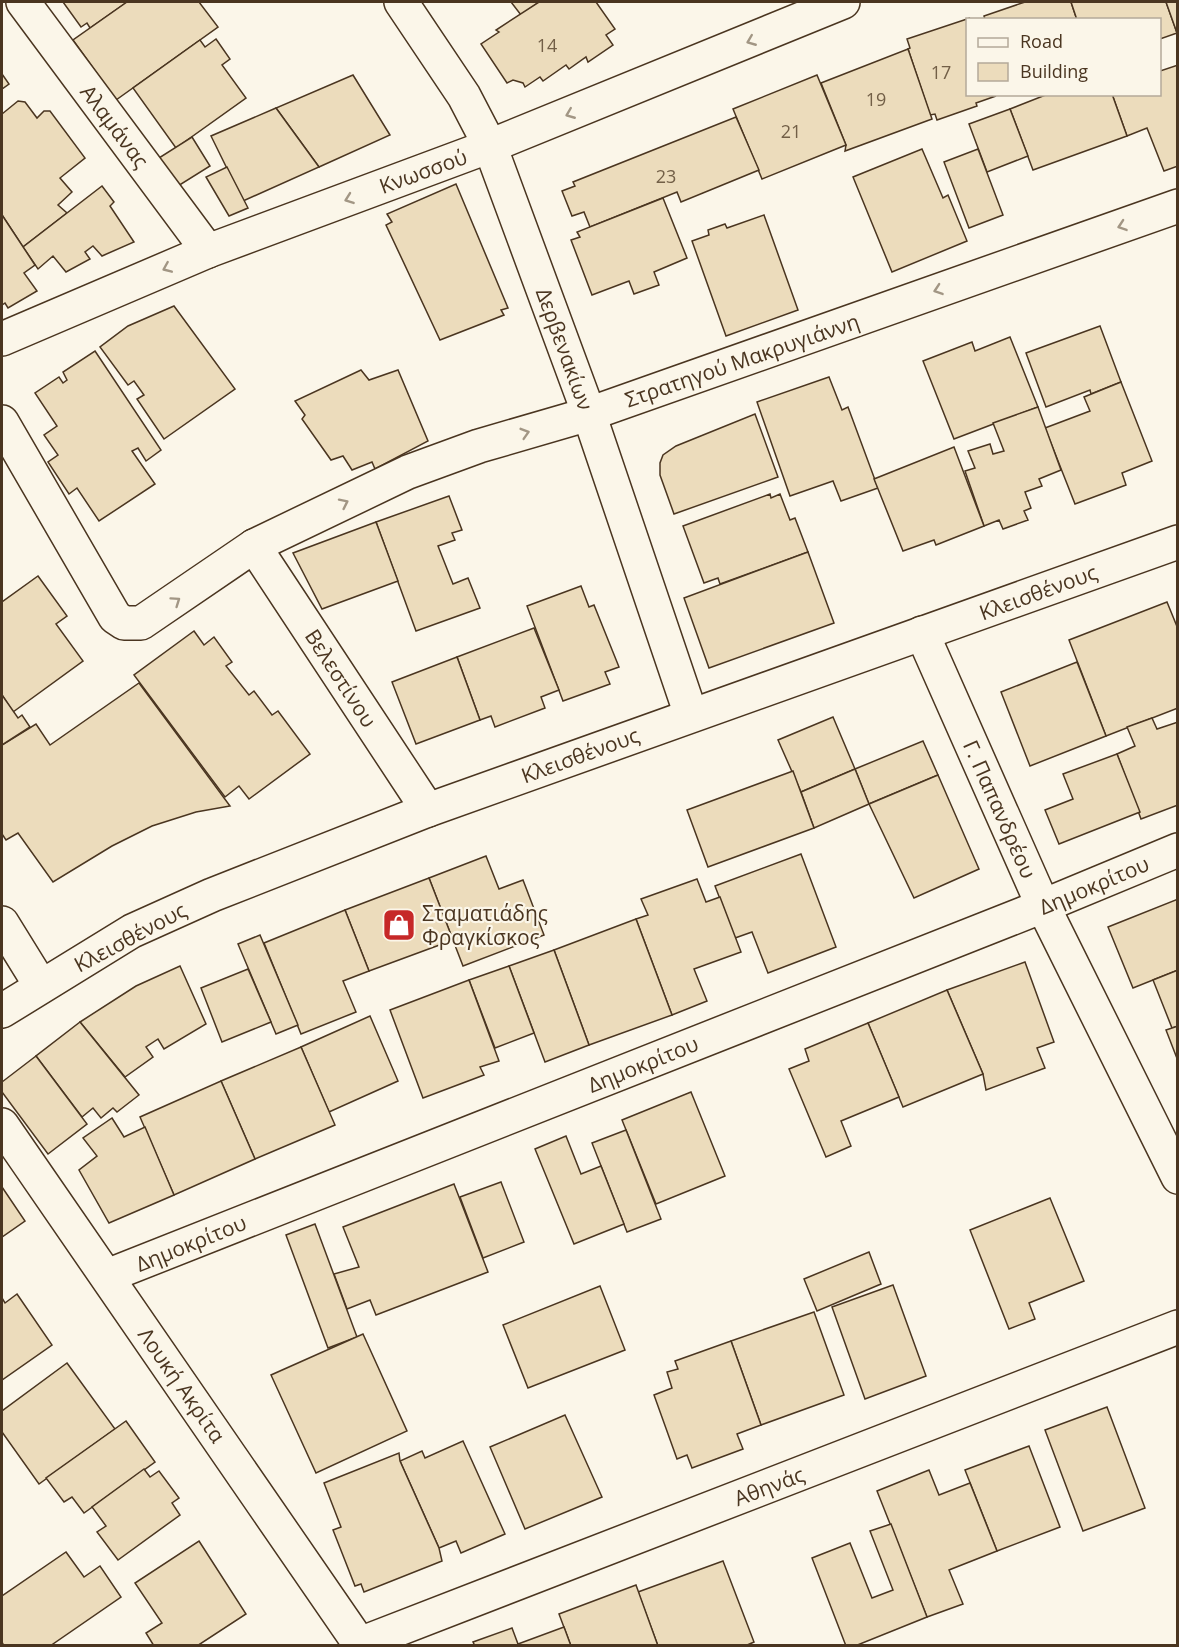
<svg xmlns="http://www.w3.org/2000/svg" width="1179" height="1647" viewBox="0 0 1179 1647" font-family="'Open Sans',sans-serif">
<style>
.building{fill:#ecdcbc;stroke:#4a3520;stroke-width:1.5}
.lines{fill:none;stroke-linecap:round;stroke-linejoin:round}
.street-casing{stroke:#4a3520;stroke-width:36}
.secondary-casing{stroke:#4a3520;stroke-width:36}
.street{stroke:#fbf6e9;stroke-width:33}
.secondary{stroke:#fbf6e9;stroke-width:33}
.oneway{stroke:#a29684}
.labels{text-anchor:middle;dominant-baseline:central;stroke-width:4.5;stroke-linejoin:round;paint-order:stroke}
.number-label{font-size:18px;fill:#725f47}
.street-label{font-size:21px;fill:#4a3520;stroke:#fbf6e9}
.poi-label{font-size:21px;fill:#4a3520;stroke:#fbf6e9;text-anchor:start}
</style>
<rect width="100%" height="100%" fill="#fbf6e9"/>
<g class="building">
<path d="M63,2h64l-37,26 -3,-5 -6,4z"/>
<path d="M127,2h72l19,25 -102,73 -43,-60z"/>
<path d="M511,2h28l-18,13z"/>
<path d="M539,2h57l19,27 -9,6 7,10 -25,17 -2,-5 -17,12 -3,-4 -23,16 -3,-4 -15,10 -2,-4 -10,-3 -6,3 -26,-39 18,-12 -3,-2z"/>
<path d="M1025,2h46l6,18h-92l-1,-4z"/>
<path d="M1071,2h95l11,31 -17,6v-19h-83z"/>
<path d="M1166,2h12v30l-1,1z"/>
<path d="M970,18l-2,2v74l28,2 -20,7 1,3 -40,14 -2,-6 -5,1 -22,-66 2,-1 -3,-9z"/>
<path d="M216,39l14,20 -8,6 24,33 -70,50 -43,-60 67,-48 5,7z"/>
<path d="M908,49l24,70 -87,32 1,-6 -25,-62z"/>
<path d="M1178,65v101l-14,5 -17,-43 -20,8 -15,-42h48v-23z"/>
<path d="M2,74l7,10 -7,5z"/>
<path d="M353,75l37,60 -71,32 -43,-59z"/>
<path d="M817,75l29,70 -84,34 -29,-70z"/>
<path d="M1048,94h64l15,42 -94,34 -23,-61z"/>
<path d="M18,101l7,1 12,16 7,-7h6l35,47 -25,20 12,14 -14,13 9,8 -44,34 -21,-32v-101z"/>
<path d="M276,108l43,59 -76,34 -32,-65z"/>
<path d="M1010,109l18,47 -41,16 -18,-48z"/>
<path d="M736,117l23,53 -78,32 -4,-10 -87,35 -6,-15 -12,4 -10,-25 13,-5 -2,-4z"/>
<path d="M192,137l18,29 -40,25 -19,-28z"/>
<path d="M922,149l21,49 5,-3 19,46 -75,31 -39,-95z"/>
<path d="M978,149l25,66 -34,13 -25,-66z"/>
<path d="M227,167l21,41 -19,8 -23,-39z"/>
<path d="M456,184l52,124 -7,2 3,5 -64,25 -54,-115 6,-3 -5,-8z"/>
<path d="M102,186l12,16 -4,4 24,36 -32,14 -9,-10 -8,6 5,7 -24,13 -13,-16 -15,13 -15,-22z"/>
<path d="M663,198l24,60 -33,14 5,13 -25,9 -5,-13 -37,14 -21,-55 9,-3 -3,-5z"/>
<path d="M2,215l33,50 -11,8 13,18 -29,17 -3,-5 -3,2z"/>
<path d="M764,215l34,95 -72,26 -34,-95 17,-6 -1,-5 17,-6 2,4z"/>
<path d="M174,306l61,83 -71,50 -27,-40 7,-4 -10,-14 -6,4 -28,-38 28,-21z"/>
<path d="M1100,326l21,56 -30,12 -1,-4 -44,17 -20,-54z"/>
<path d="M1010,337l28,70 -84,32 -31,-78 49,-19 3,9z"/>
<path d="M95,351l66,99 -15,11 -8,-13 -6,3 23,33 -56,37 -22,-33 -8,6 -21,-32 10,-7 -14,-20 13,-9 -22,-33 24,-16 4,6 4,-3 -4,-8z"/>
<path d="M361,370l8,10 29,-10 30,71 -53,28 -3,-7 -20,8 -9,-14 -12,4 -29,-41 3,-4 -10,-14z"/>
<path d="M829,377l13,33 6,-3 30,81 -37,13 -8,-20 -43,15 -33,-94z"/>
<path d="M1121,382l31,79 -30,12 4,12 -51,19 -30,-76 45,-17 -6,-14z"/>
<path d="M1038,407l23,63 -22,9 3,7 -17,6 6,16 -7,3 4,9 -25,9 -4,-9 -15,6 -19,-55 10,-3 -7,-17 22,-7 3,10 11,-3 -11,-28z"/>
<path d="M755,414l23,63 -104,37 -14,-39v-12l3,-8 13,-9z"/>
<path d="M954,447l30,79 -48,19 -2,-5 -31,11 -29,-72z"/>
<path d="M770,494l1,4 9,-4 10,26 5,-2 13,34 -88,32 -2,-6 -14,5 -21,-57z"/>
<path d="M449,496l13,34 -10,3 3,7 -17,6 15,38 15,-6 12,30 -64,23 -40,-109z"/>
<path d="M376,522l22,59 -76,28 -29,-56z"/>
<path d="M808,552l26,71 -125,45 -25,-70z"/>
<path d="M38,576l29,40 -11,8 27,37 -70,51 -11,-17v-93z"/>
<path d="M581,586l8,21 5,-2 25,62 -14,5 5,12 -47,17 -36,-95z"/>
<path d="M1167,602l11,27v79l-72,28 -37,-96z"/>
<path d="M534,628l25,62 -18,7 4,11 -50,19 -4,-11 -11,4 -23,-63z"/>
<path d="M194,631l10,14 10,-8 18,25 -6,4 23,29 5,-4 18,24 6,-4 32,43 -61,45 -10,-13 -14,11 -91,-122z"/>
<path d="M457,657l23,63 -64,24 -24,-62z"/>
<path d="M1077,662l29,74 -76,30 -29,-74z"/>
<path d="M139,683l91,123 -34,6 -44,14 -40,20 -59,36 -35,-49 -12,7 -4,-6v-89l34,-21 14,21z"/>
<path d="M2,695l16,23 4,-3 8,12 -28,18z"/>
<path d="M833,717l22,52 -54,23 -23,-52z"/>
<path d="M1152,718l5,11 21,-7v83l-37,14 -24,-65 18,-8 -8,-19z"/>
<path d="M923,741l15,34 -69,29 -14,-35z"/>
<path d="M1117,754l23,58 -81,32 -14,-34 28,-11 -10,-25z"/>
<path d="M855,769l14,35 -55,24 -13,-36z"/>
<path d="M793,771l21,57 -106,39 -21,-57z"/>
<path d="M938,775l41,94 -65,29 -45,-94z"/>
<path d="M801,854l35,93 -68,26 -16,-41 -17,6 -20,-52z"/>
<path d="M486,856l13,33 24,-9 21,55 -81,31 -34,-88z"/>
<path d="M429,878l24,62 -84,31 -24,-61z"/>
<path d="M697,879l9,23 14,-5 21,55 -47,17 13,32 -35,14 -36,-96 12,-4 -7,-16z"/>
<path d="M1178,899v71l-45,18 -25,-61z"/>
<path d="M345,910l24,61 -26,10 13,31 -55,22 -37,-91z"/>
<path d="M636,919l36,96 -83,30 -35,-95z"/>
<path d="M260,935l38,90 -22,9 -38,-90z"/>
<path d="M554,950l35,95 -44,17 -36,-96z"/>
<path d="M1025,962l29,80 -17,6 8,20 -59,22 -3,-16 -36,-84z"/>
<path d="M180,966l26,58 -42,25 -6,-10 -12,8 7,10 -28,20 -45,-55 56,-36z"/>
<path d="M509,966l25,67 -39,15 -26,-68z"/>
<path d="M248,969l23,53 -49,20 -21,-54z"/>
<path d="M1178,970v56l-6,2 -19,-48z"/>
<path d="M469,980l30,81 -19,6 4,8 -61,23 -33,-88z"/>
<path d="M947,990l36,84 -80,33 -35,-84z"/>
<path d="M370,1016l28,65 -69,31 -28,-65z"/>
<path d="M80,1022l59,73 -22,17 -4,-4 -12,10 -8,-10 -11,9 -46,-61z"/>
<path d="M868,1023l31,74 -58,24 10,25 -25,11 -37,-88 20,-8 -4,-12z"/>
<path d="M1178,1026v35l-12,-31z"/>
<path d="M301,1047l34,78 -80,34 -34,-78z"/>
<path d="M36,1056l51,68 -39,30 -46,-62v-10z"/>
<path d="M221,1081l34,78 -81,36 -34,-78z"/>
<path d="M691,1092l34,84 -69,28 -34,-84z"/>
<path d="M112,1118l12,19 21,-10 29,68 -65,28 -30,-53 18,-14 -14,-18z"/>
<path d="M626,1130l35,89 -34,13 -35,-89z"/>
<path d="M566,1136l15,38 20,-8 23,58 -50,20 -39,-95z"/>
<path d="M501,1182l23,60 -41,16 -23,-61z"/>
<path d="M454,1184l34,88 -112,43 -6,-15 -23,9 -13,-35 25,-7 -16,-40z"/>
<path d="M2,1187l23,34 -23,16z"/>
<path d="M1050,1198l34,83 -55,22 6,16 -26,10 -39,-99z"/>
<path d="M315,1224l42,113 -29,11 -42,-113z"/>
<path d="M869,1252l12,32 -64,27 -13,-32z"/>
<path d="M893,1285l33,91 -61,23 -33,-92z"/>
<path d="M600,1286l25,64 -97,38 -25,-63z"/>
<path d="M17,1294l35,51 -50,35v-82l3,5z"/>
<path d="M814,1312l30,83 -83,30 -30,-84z"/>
<path d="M363,1334l44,97 -91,42 -45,-98z"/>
<path d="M731,1341l30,84 -24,9 6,15 -51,19 -5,-13 -10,4 -23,-64 18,-7 -5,-16 11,-3 -3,-8z"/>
<path d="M67,1363l48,66 -76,55 -37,-52v-21z"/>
<path d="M1107,1407l38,101 -62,23 -38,-101z"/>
<path d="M565,1415l37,82 -77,32 -35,-82z"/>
<path d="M126,1421l29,41 -71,51 -12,-16 -8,5 -18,-24z"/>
<path d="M463,1441l42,93 -44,19 -5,-12 -17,7 -39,-87 22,-10 3,7z"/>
<path d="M1029,1446l31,81 -63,24 -32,-81z"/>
<path d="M399,1453l1,8 39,87 3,13 -78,31 -3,-8 -6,2 -22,-56 8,-3 -17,-44z"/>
<path d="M144,1469l6,8 9,-6 20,27 -7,5 8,12 -62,45 -21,-28 9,-6 -14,-19z"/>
<path d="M929,1470l10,25 31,-12 27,68 -48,19 14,34 -36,13 -50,-126z"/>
<path d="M891,1524l36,93 -72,29h-9l-34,-88 38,-15 22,55 21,-8 -23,-59z"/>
<path d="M199,1541l47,73 -49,32h-43l-8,-13 16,-10 -27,-40z"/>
<path d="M66,1552l18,25 16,-11 21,31 -71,49h-46l-2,-4v-46z"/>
<path d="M723,1561l31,81 -9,4h-87l-20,-54z"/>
<path d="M636,1585l22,61h-87l-12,-32z"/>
<path d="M564,1627l7,19h-96l-2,-4 39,-14 6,16z"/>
</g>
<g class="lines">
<g class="street-casing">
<g id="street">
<path d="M23,2l185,249"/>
<path d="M2,339l206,-88 282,-105 353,-144"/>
<path d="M2,422l113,195 9,6h17l113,-77 154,-74 71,-26 110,-32 589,-208"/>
<path d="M254,546l174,264"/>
<path d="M922,633l121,273 135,271"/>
<path d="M2,923l39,63"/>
<path d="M2,1125l359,521"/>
<path d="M107,1276l936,-370 135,-56"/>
<path d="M360,1644l818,-317"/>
</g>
</g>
<g class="secondary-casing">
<g id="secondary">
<path d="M401,2l63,94 26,50 99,268 102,301"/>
<path d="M2,1011l130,-80 80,-36 216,-85 750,-268"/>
</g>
</g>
<use href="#street" class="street"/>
<use href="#secondary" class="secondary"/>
</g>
<defs><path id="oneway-chevron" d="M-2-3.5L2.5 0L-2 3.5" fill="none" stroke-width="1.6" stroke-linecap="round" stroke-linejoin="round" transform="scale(1.5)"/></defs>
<g class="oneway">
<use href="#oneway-chevron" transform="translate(751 41) rotate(158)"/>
<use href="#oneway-chevron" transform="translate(570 114) rotate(158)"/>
<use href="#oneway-chevron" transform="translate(349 199) rotate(160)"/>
<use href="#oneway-chevron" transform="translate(1122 226) rotate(161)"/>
<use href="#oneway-chevron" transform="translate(167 268) rotate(157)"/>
<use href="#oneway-chevron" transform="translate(938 290) rotate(161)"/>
<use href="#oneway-chevron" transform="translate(525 433) rotate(-17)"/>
<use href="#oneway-chevron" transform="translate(344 503) rotate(-26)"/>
<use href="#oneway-chevron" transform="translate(176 601) rotate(-35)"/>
</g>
<defs>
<g id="shop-square" transform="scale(1.725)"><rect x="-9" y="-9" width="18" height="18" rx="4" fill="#c62828" stroke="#fbf6e9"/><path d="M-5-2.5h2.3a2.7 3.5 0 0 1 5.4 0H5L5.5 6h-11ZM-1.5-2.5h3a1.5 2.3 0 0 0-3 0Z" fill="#fff"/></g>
</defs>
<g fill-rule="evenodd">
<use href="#shop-square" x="399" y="925"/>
</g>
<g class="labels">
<g class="number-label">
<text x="547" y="45">14</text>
<text x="941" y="72">17</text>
<text x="876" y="99">19</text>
<text x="791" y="131">21</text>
<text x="666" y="176">23</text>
</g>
<g class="street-label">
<text transform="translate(115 126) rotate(53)">Αλαμάνας</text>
<text transform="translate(423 171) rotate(-20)">Κνωσσού</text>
<text transform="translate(565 349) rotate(70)">Δερβενακίων</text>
<text transform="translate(742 360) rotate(-19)">Στρατηγού Μακρυγιάννη</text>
<text transform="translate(1038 592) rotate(-20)">Κλεισθένους</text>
<text transform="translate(341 678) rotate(57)">Βελεστίνου</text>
<text transform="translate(580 755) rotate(-20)">Κλεισθένους</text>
<text transform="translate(1000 809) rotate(66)">Γ. Παπανδρέου</text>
<text transform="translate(1094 885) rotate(-23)">Δημοκρίτου</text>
<text transform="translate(130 937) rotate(-28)">Κλεισθένους</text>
<text transform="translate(643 1064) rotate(-22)">Δημοκρίτου</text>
<text transform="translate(191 1243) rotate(-22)">Δημοκρίτου</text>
<text transform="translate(182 1385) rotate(55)">Λουκή Ακρίτα</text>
<text transform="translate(769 1486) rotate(-21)">Αθηνάς</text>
</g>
<g class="poi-label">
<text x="422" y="913">Σταματιάδης<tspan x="422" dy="24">Φραγκίσκος</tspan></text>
</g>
</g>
<rect width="1179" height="1647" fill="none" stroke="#4a3520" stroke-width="6"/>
<rect x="966" y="18" width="195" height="78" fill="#fbf6e9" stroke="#b4a999" stroke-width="1.5"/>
<rect x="978" y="38" width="30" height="9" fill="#fbf6e9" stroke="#b4a999" stroke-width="1.5"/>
<text x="1020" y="48" font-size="18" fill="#4a3520">Road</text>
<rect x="978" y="63" width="30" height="18" fill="#ecdcbc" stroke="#b4a999" stroke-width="1.5"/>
<text x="1020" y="78" font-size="18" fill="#4a3520">Building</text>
</svg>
